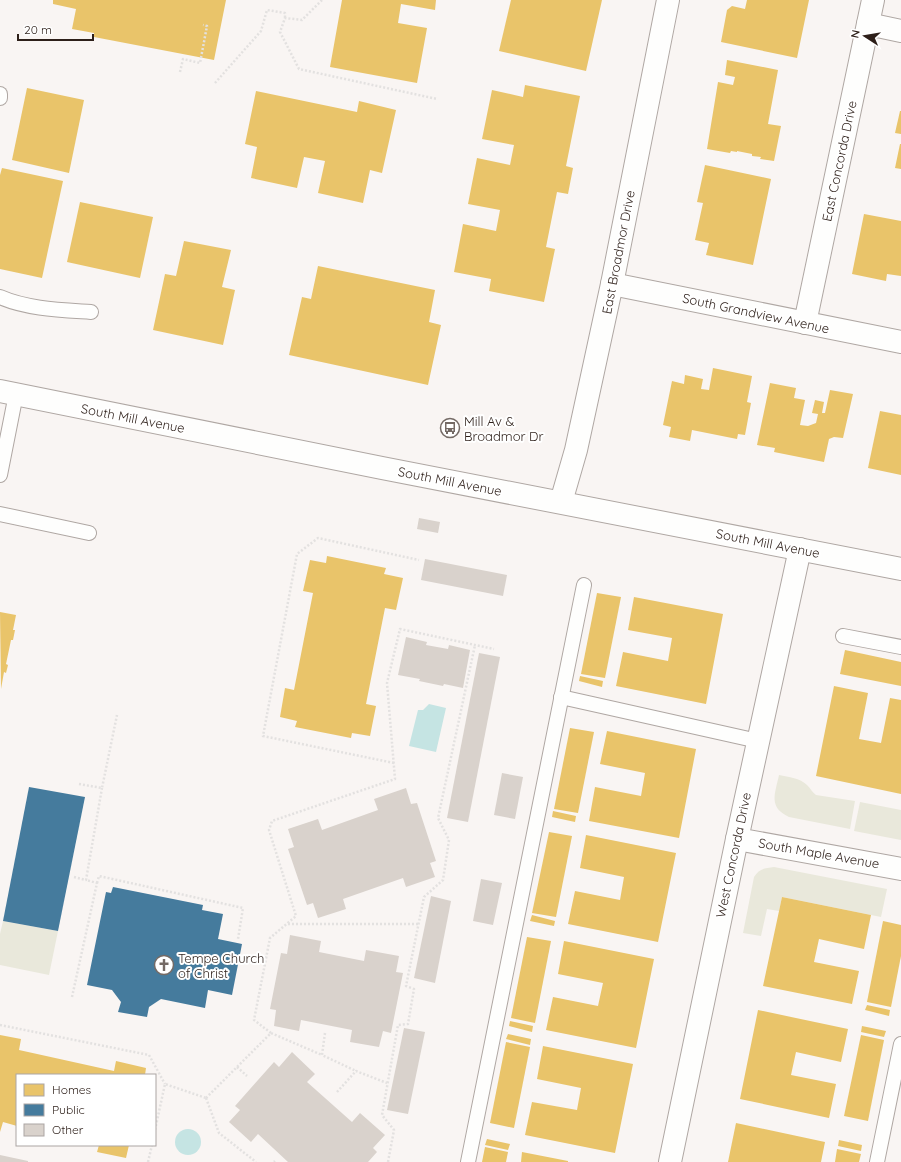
<svg xmlns="http://www.w3.org/2000/svg" width="901" height="1162" viewBox="0 0 901 1162" font-family="Quicksand,sans-serif">
<style>
.green{fill:#e9e8db}
.water{fill:#c5e4e3}
.homes{fill:#e9c46a}
.public{fill:#457b9d}
.building{fill:#d9d2cc}
.lines{fill:none;stroke-linecap:round;stroke-linejoin:round}
.service-casing{stroke:#afa7a3;stroke-width:16}
.minor-casing{stroke:#afa7a3;stroke-width:24}
.secondary-casing{stroke:#afa7a3;stroke-width:24}
.path{stroke:#e3e1e0;stroke-width:2.5;stroke-dasharray:2 2;stroke-linecap:butt}
.service{stroke:#fefefd;stroke-width:14}
.minor{stroke:#fefefd;stroke-width:22}
.secondary{stroke:#fefefd;stroke-width:22}
.labels{text-anchor:middle;dominant-baseline:central;stroke-width:4;stroke-linejoin:round;paint-order:stroke}
.street-label{font-size:13px;fill:#2d1f19;stroke:#fff}
.poi-label{font-size:13px;fill:#2d1f19;stroke:#fff;text-anchor:start}
</style>
<rect width="100%" height="100%" fill="#f9f5f3"/>
<g class="green">
<path d="M779,775c10,2 21,3 28,10 4,4 5,7 9,10l39,6 -5,28 -61,-12c-21,-10 -14,-23 -10,-42z"/>
<path d="M860,802l41,8v30l-47,-9z"/>
<path d="M774,867l113,22 -6,28 -99,-20 -3,14 -12,-2 -6,27 -18,-3 11,-56c5,-8 11,-9 20,-10z"/>
<path d="M3,921l55,10 -9,44 -49,-10v-31z"/>
</g>
<g class="water">
<path d="M429,704l17,4 -10,44 -27,-6 9,-36h5z"/>
<circle cx="188" cy="1142" r="13"/>
</g>
<g class="homes">
<path d="M53,0h173l-12,60 -120,-23v-4l-22,-4 4,-20 -23,-5z"/>
<path d="M342,0h94l-1,10 -34,-6 -3,19 29,5 -10,55 -87,-16z"/>
<path d="M511,0h91l-16,71 -87,-20z"/>
<path d="M747,0h62l-12,58 -76,-16 6,-32 5,-4 13,3z"/>
<path d="M727,60l51,10 -10,54 13,2 -7,35 -14,-2 1,-2 -9,-1v-2l-15,-3v1l-6,-1 -1,2 -23,-4 11,-67 15,3 2,-8 -10,-2z"/>
<path d="M525,85l55,11 -14,70 7,2 -5,26 -11,-2 -11,55 9,2 -11,53 -55,-11 2,-12 -37,-7 9,-48 33,7 4,-21 -32,-6 9,-46 33,7 4,-20 -32,-6 10,-49 31,7z"/>
<path d="M27,88l57,12 -15,73 -57,-13z"/>
<path d="M256,91l101,21 2,-11 37,9 -14,63 -12,-3 -7,33 -45,-10 7,-32 -21,-4 -7,31 -46,-10 6,-31 -12,-3z"/>
<path d="M900,111h1v23l-6,-1z"/>
<path d="M900,144h1v25l-6,-1z"/>
<path d="M705,165l66,14 -18,86 -47,-10 3,-12 -14,-3 8,-37 -6,-1z"/>
<path d="M2,168l61,13 -21,97 -42,-9v-94z"/>
<path d="M80,202l73,15 -13,61 -73,-16z"/>
<path d="M864,214l37,7v55l-14,-2 -1,7 -34,-7z"/>
<path d="M184,241l47,9 -9,37 13,3 -12,55 -70,-15 12,-56 11,2z"/>
<path d="M318,266l117,24 -6,32 12,3 -13,60 -139,-30 13,-58 9,2z"/>
<path d="M713,368l39,8 -5,26 4,1 -6,32 -7,-1 -1,5 -45,-9 -2,11 -21,-4 2,-10 -8,-2 9,-44 12,3 1,-9 18,4 -2,10 8,1z"/>
<path d="M770,383l26,5 -2,10 11,2 -5,25 8,1 8,-3 2,-9 -6,-1 3,-13 9,2 -2,11h3l5,-23 23,4 -10,44 -9,-1 -5,2 -5,23 -50,-10 1,-4 -18,-3z"/>
<path d="M880,411l21,4v60l-33,-7z"/>
<path d="M327,556l59,12 -2,6 19,4 -7,32 -11,-2 -19,96 10,2 -6,30 -18,-3 -1,5 -56,-11 2,-6 -17,-4 5,-29 9,2 19,-97 -10,-2 7,-31 16,3z"/>
<path d="M597,593l24,4 -16,81 -24,-4z"/>
<path d="M634,597l89,17 -17,90 -90,-18 7,-34 45,9 4,-23 -44,-8z"/>
<path d="M0,612l16,3 -3,15h2l-2,10h-2l-5,24 2,1 -2,8 -2,-1 -3,17z"/>
<path d="M845,650l56,12v24l-61,-12z"/>
<path d="M580,676l23,5 -1,6 -23,-6z"/>
<path d="M834,686l34,7 -9,46 22,4 9,-45 11,2v94l-85,-18z"/>
<path d="M570,728l24,4 -16,81 -24,-4z"/>
<path d="M607,731l89,18 -17,89 -90,-17 6,-34 46,9 4,-23 -45,-9z"/>
<path d="M553,811l23,5 -1,6 -23,-5z"/>
<path d="M549,832l23,4 -16,81 -24,-4z"/>
<path d="M586,835l90,18 -18,89 -90,-18 7,-33 45,9 4,-23 -44,-9z"/>
<path d="M782,897l89,18 -7,34 -45,-10 -5,23 45,9 -7,33 -89,-18z"/>
<path d="M532,915l23,6 -1,5 -24,-5z"/>
<path d="M883,921l18,4v31l-10,51 -24,-5z"/>
<path d="M527,937l24,4 -16,82 -24,-5z"/>
<path d="M564,941l90,18 -18,89 -90,-18 7,-33 45,9 5,-23 -45,-9z"/>
<path d="M867,1005l23,5 -1,6 -24,-6z"/>
<path d="M758,1010l90,19 -7,33 -45,-10 -5,23 45,9 -7,34 -89,-19z"/>
<path d="M510,1021l23,5 -1,6 -23,-6z"/>
<path d="M862,1026l24,5 -2,6 -23,-5z"/>
<path d="M508,1034l23,5 -1,6 -24,-6z"/>
<path d="M0,1035l21,4 -2,11 95,21 2,-10 30,7 -1,7h-128v51l-14,-4 -3,10z"/>
<path d="M861,1035l23,5 -16,81 -24,-5z"/>
<path d="M506,1042l24,5 -16,81 -24,-5z"/>
<path d="M543,1046l90,18 -18,89 -90,-18 7,-33 45,8 4,-22 -44,-9z"/>
<path d="M736,1123l89,19 -4,20h-93z"/>
<path d="M487,1139l23,5 -2,6 -23,-5z"/>
<path d="M839,1140l23,5 -1,6 -23,-5z"/>
<path d="M99,1145h30l-3,13 -29,-6z"/>
<path d="M485,1147l23,5 -2,10h-24z"/>
<path d="M837,1149l24,5 -2,8h-24z"/>
<path d="M522,1152l46,9v1h-47z"/>
</g>
<g class="public">
<path d="M29,787l56,10 -27,134 -55,-10z"/>
<path d="M113,887l90,18 -1,5 21,4 -5,25 24,5 -10,51 -24,-5 -3,18 -44,-9 -12,8 -2,10 -29,-5 3,-10 -9,-12 -25,-5 19,-93 5,1z"/>
</g>
<g class="building">
<path d="M419,518l21,4 -2,11 -21,-4z"/>
<path d="M425,559l82,16 -4,21 -82,-16z"/>
<path d="M406,637l21,5 -1,3 22,4 1,-4 21,5 -7,38 -19,-4 -1,2 -24,-5 1,-2 -22,-4z"/>
<path d="M479,653l21,4 -32,165 -21,-4z"/>
<path d="M502,773l21,4 -8,42 -21,-4z"/>
<path d="M406,788l5,16 6,-1 19,58 -6,2 5,14 -29,10 -3,-9 -60,21 3,10 -28,9 -5,-15 -6,2 -19,-56 6,-2 -6,-18 30,-10 4,11 56,-20 -4,-11z"/>
<path d="M481,879l21,4 -9,42 -20,-4z"/>
<path d="M431,896l20,5 -16,82 -21,-5z"/>
<path d="M290,935l31,6 -2,11 45,9 2,-11 33,6 -3,16 7,1 -12,60 -8,-2 -4,16 -29,-5 2,-12 -51,-10 -2,11 -25,-5 2,-16 -6,-1 11,-56 6,1z"/>
<path d="M404,1028l21,4 -17,82 -21,-4z"/>
<path d="M292,1052l23,22 -8,8 45,40 8,-9 25,22 -12,13 4,4 -9,10h-80l-30,-28 -7,8 -22,-20 11,-12 -5,-4 39,-44 5,5z"/>
<path d="M0,1155l28,6v1h-28z"/>
</g>
<g class="lines">
<g class="service-casing">
<g id="service">
<path d="M0,94v4"/>
<path d="M0,297c27,12 62,13 91,15"/>
<path d="M0,475l16,-81"/>
<path d="M0,514l89,19"/>
<path d="M843,636l58,11"/>
<path d="M561,697l197,44"/>
<path d="M468,1162l116,-577"/>
<path d="M877,1162l24,-118"/>
</g>
</g>
<g class="minor-casing">
<g id="minor">
<path d="M868,24l33,7"/>
<path d="M612,284l289,58"/>
<path d="M805,323l68,-323"/>
<path d="M561,502l15,-52 36,-166 56,-284"/>
<path d="M737,839l164,30"/>
<path d="M670,1162l67,-323 63,-290"/>
</g>
</g>
<g class="secondary-casing">
<path id="secondary" d="M0,391l382,77 519,101"/>
</g>
<g class="path">
<path d="M322,0l-20,20 -17,-2 -5,14 19,37 138,30"/>
<path d="M180,72l3,-13 17,4 7,-37 -4,-1"/>
<path d="M215,83l46,-52 6,-21 18,3v5"/>
<path d="M394,763l-131,-27 34,-182 21,-16 101,22"/>
<path d="M79,784l23,4 15,-73"/>
<path d="M74,877l12,3 16,-92"/>
<path d="M97,883l2,-7 144,32 -5,31"/>
<path d="M288,924h131"/>
<path d="M72,997l25,-114 -11,-3"/>
<path d="M0,1025l149,30 16,29"/>
<path d="M271,1033l-17,-13 16,-82 26,-22 -27,-86 3,-9 123,-42 -8,-96 13,-54 94,20"/>
<path d="M325,1033l-3,22 34,16"/>
<path d="M237,1067l10,9"/>
<path d="M337,1092l19,-21 31,12"/>
<path d="M206,1098l65,-65 51,22"/>
<path d="M206,1098l13,35 37,29"/>
<path d="M155,1130l10,-46 41,14"/>
<path d="M148,1162l4,-17"/>
<path d="M274,1162l1,-1"/>
<path d="M388,1162l6,-32 -12,-15 16,-90 10,-1 6,-35 -8,-3 18,-89 19,-17 6,-40 -11,-22 37,-173"/>
</g>
<use href="#service" class="service"/>
<use href="#minor" class="minor"/>
<use href="#secondary" class="secondary"/>
</g>
<defs>
<g id="bus-ring" transform="scale(1)"><circle r="9.5" fill="#fff" stroke="#746a65" stroke-width="1.5"/><path d="M-5-6H5V4H4V6H2V4H-2V6H-4V4H-5ZM-3.5-4V0h7V-4ZM-3.5 1.2v1.5H-2V1.2ZM2 1.2v1.5H3.5V1.2Z" fill="#746a65"/></g>
<g id="church-ring" transform="scale(1)"><circle r="9.5" fill="#fff" stroke="#746a65" stroke-width="1.5"/><path d="M-1.2-6h2.4v3.5h3.3v2.4h-3.3V6h-2.4V-.1h-3.3v-2.4h3.3Z" fill="#746a65"/></g>
</defs>
<g fill-rule="evenodd">
<use href="#bus-ring" x="450" y="428"/>
<use href="#church-ring" x="164" y="965"/>
</g>
<g class="labels">
<g class="street-label">
<text transform="translate(839 161) rotate(-78)">East Concorda Drive</text>
<text transform="translate(618 252) rotate(-79)">East Broadmor Drive</text>
<text transform="translate(756 313) rotate(12)">South Grandview Avenue</text>
<text transform="translate(133 418) rotate(11)">South Mill Avenue</text>
<text transform="translate(450 481) rotate(11)">South Mill Avenue</text>
<text transform="translate(768 543) rotate(11)">South Mill Avenue</text>
<text transform="translate(819 853) rotate(10)">South Maple Avenue</text>
<text transform="translate(733 855) rotate(-78)">West Concorda Drive</text>
</g>
<g class="poi-label">
<text x="464" y="421">Mill Av &amp;<tspan x="464" dy="15">Broadmor Dr</tspan></text>
<text x="178" y="958">Tempe Church<tspan x="178" dy="15">of Christ</tspan></text>
</g>
</g>
<rect x="16" y="1074" width="140" height="72" fill="#ffffff" stroke="#aba5a3"/>
<rect x="24" y="1084" width="20" height="12" fill="#e9c46a" stroke="#aba5a3"/>
<text x="52" y="1094" font-size="12" fill="#2d1f19">Homes</text>
<rect x="24" y="1104" width="20" height="12" fill="#457b9d" stroke="#aba5a3"/>
<text x="52" y="1114" font-size="12" fill="#2d1f19">Public</text>
<rect x="24" y="1124" width="20" height="12" fill="#d9d2cc" stroke="#aba5a3"/>
<text x="52" y="1134" font-size="12" fill="#2d1f19">Other</text>
<g transform="translate(865 36) rotate(282)" stroke="#ffffff" stroke-width="3" paint-order="stroke">
<path d="M0-3L7 15L0 10L-7 15Z" fill="#2d1f19"/>
<text y="-6" font-size="11" font-weight="bold" text-anchor="middle" fill="#2d1f19">N</text>
</g>
<path d="M18 34v6h75v-6" fill="none" stroke="#2d1f19" stroke-width="2"/>
<text x="24" y="34" font-size="12" fill="#2d1f19" stroke="#ffffff" stroke-width="3" paint-order="stroke">20 m</text>
</svg>
